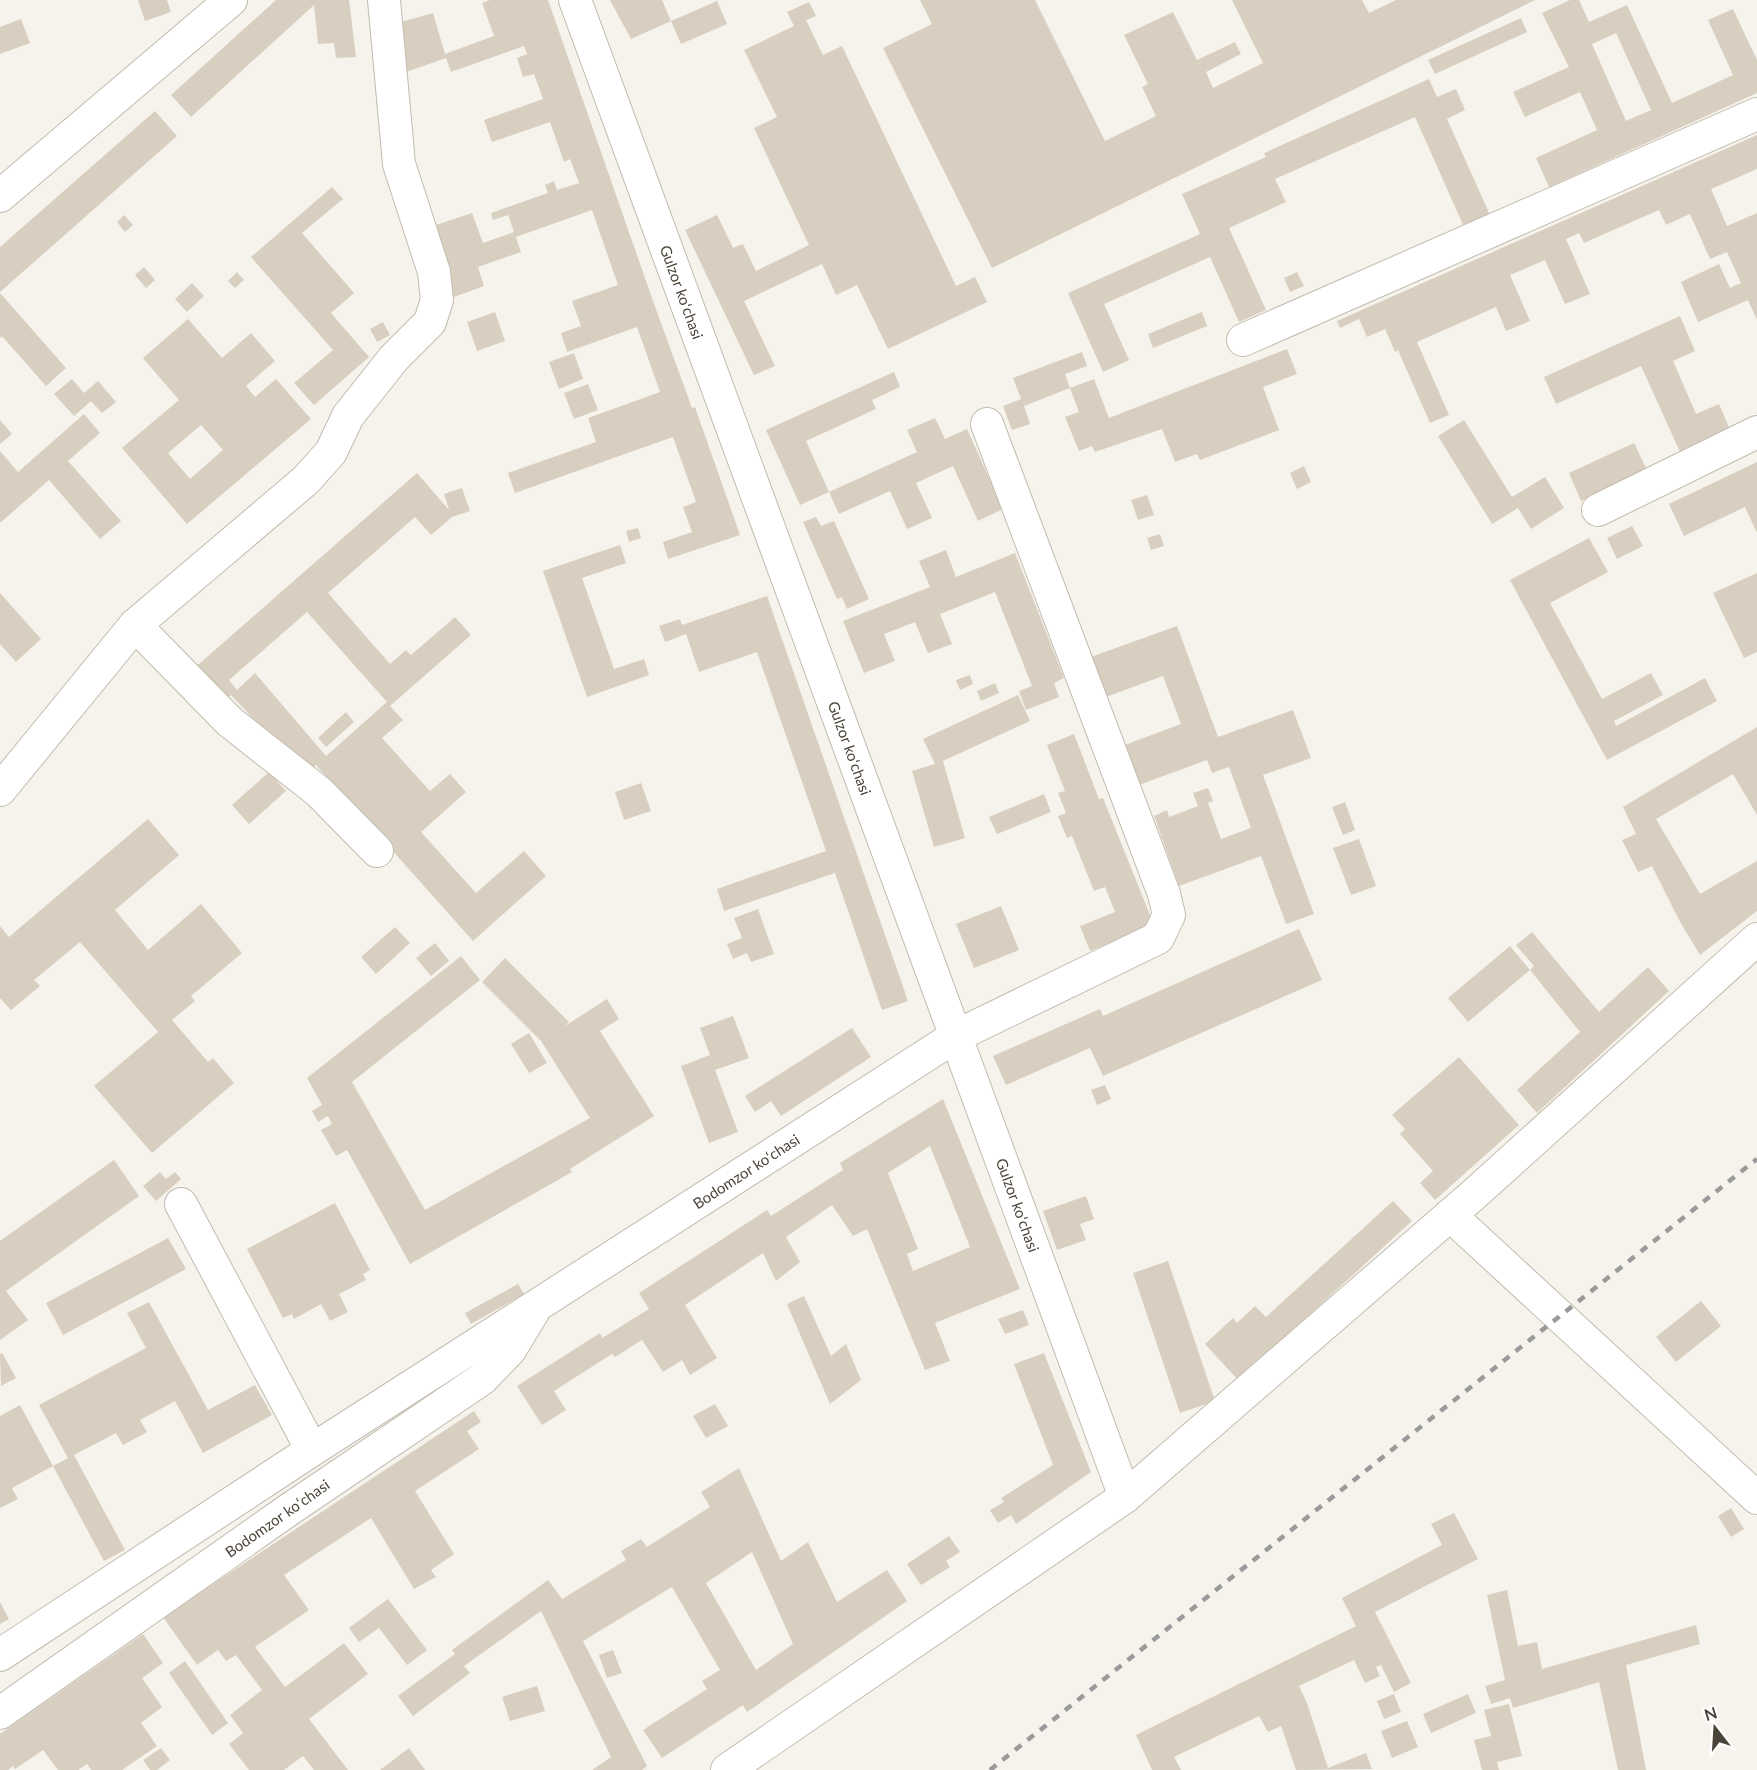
<svg xmlns="http://www.w3.org/2000/svg" width="1757" height="1770" viewBox="0 0 1757 1770" font-family="Lato,sans-serif">
<style>
.building{fill:#d8cfc1;fill-rule:evenodd}
.lines{fill:none;stroke-linecap:round;stroke-linejoin:round}
.street-casing{stroke:#c2bbae;stroke-width:34}
.street{stroke:#fff;stroke-width:32}
.rail{stroke:#9a9a9a;stroke-width:4.5;stroke-dasharray:8 8;stroke-linecap:butt}
.labels{text-anchor:middle;dominant-baseline:central;stroke-width:5;stroke-linejoin:round;paint-order:stroke}
.street-label{font-size:15px;fill:#4b4439;stroke:#fff}
</style>
<rect width="100%" height="100%" fill="#f6f3ec"/>
<g class="building">
<path d="M138,0h29l4,12 -26,9z"/>
<path d="M276,0h73l7,57 -20,1 -2,-15 -16,1 -4,-39 -123,112 -20,-22z"/>
<path d="M490,0h58l105,301 39,107 3,-1 45,128 -72,24 -5,-17 29,-10 -9,-25 13,-5 -23,-65 -158,56 -7,-20 88,-31 -8,-24 72,-26 -23,-65 -70,25 -6,-19 20,-7 -9,-25 46,-16 -26,-75 -76,27 5,15 -43,15 6,19 -30,11 -24,-70 42,-14 11,30 31,-11 -6,-17 -15,5 -2,-7 57,-20 -3,-8 9,-4 3,9 22,-7 -9,-24 -6,3 -14,-40 -58,20 -8,-22 59,-21 -9,-25 -11,3 -6,-19 10,-4 -3,-8 -73,26 -5,-14 -40,14 -5,-50 32,-9 12,41 49,-18 -12,-33z"/>
<path d="M610,0h52l9,21 -40,18z"/>
<path d="M920,0h115l70,141 51,-25 -14,-29 6,-3 -24,-49 49,-23 24,48 38,-18 6,12 -35,18 7,16 50,-25 -31,-63h130l7,13 27,-13h139l-543,268 -109,-220 49,-24z"/>
<path d="M1570,0h9l10,22 38,-17 45,98 61,-28 -25,-55 25,-11 24,51v33l-208,94 -13,-29 61,-28 -17,-38 -55,25 -12,-25 56,-25 -27,-54zM1616,33l35,77 -25,11 -34,-77z"/>
<path d="M717,1l10,23 -46,20 -10,-23z"/>
<path d="M809,2l7,14 -10,4 17,35 19,-9 114,240 19,-9 12,25 -99,47 -31,-64 -21,10 -14,-31 -78,37 31,65 -21,9 -69,-145 32,-15 16,33 10,-4 13,27 53,-26 -55,-117 23,-11 -33,-67 50,-24 -7,-14z"/>
<path d="M1521,18l6,14 -92,42 -7,-14z"/>
<path d="M21,19l9,24 -30,11v-27z"/>
<path d="M1429,79l8,18 19,-8 9,21 -18,9 43,96 -26,12 -49,-110 -140,62 11,23 -57,26 37,82 -27,12 -29,-65 -106,47 25,56 -26,12 -35,-79 132,-59 -18,-40 84,-37 -2,-4z"/>
<path d="M155,111l22,25 -177,156v-45z"/>
<path d="M1757,135v34l-46,20 16,37 30,-13v107l-9,-20 -50,22 -17,-40 38,-18 11,24 11,-5 -14,-31 -17,7 -20,-45 -24,11 -7,-15 -75,33 -5,-10 -13,6 24,55 -25,10 -20,-44 -35,15 20,46 -24,10 -10,-24 -79,35 32,73 -19,8 -32,-73 -3,2 -10,-23 -18,8 -8,-18 -19,9 -3,-7z"/>
<path d="M332,187l11,12 -41,34 52,60 -23,20 38,44 -55,48 -20,-22 39,-33 -82,-93z"/>
<path d="M124,215l9,10 -8,7 -8,-10z"/>
<path d="M144,267l11,13 -9,8 -11,-13z"/>
<path d="M237,272l7,8 -9,8 -7,-7z"/>
<path d="M1297,272l7,14 -14,6 -6,-14z"/>
<path d="M192,283l12,13 -17,16 -12,-13z"/>
<path d="M0,293l66,75 -20,18 -44,-50 -2,2z"/>
<path d="M495,312l10,29 -28,10 -10,-29z"/>
<path d="M1202,312l5,14 -54,22 -5,-14z"/>
<path d="M1680,316l15,35 -22,10 23,53 23,-10 12,28 -50,22 -40,-88 -85,38 -12,-27z"/>
<path d="M188,319l34,39 29,-25 24,28 -29,25 9,11 21,-18 35,40 -124,105 -65,-76 57,-48 -36,-42zM201,425l22,25 -33,29 -22,-26z"/>
<path d="M383,322l7,13 -13,7 -7,-13z"/>
<path d="M1287,349l10,25 -34,13 16,43 -79,30 -3,-6 -22,8 -13,-33 -67,23 -3,-6 -13,5 -14,-34 14,-5 -9,-24 24,-9 15,39z"/>
<path d="M1082,352l5,14 -22,8 5,14 -46,18 6,18 -18,6 -9,-24 18,-7 -8,-21z"/>
<path d="M574,353l9,26 -24,10 -10,-27z"/>
<path d="M894,372l6,15 -28,13 4,9 -70,32 23,51 -29,13 -34,-75z"/>
<path d="M72,379l12,14 14,-12 18,21 -14,11 -11,-12 -17,15 -20,-22z"/>
<path d="M588,384l10,26 -24,9 -10,-26z"/>
<path d="M84,414l16,19 -32,28 53,60 -21,18 -51,-59 -49,43v-72l18,21z"/>
<path d="M935,418l10,21 22,-10 36,80 -25,12 -25,-55 -37,17 16,35 -25,11 -17,-38 -51,23 -10,-22 88,-40 -10,-22z"/>
<path d="M0,420l12,14 -12,10z"/>
<path d="M1464,420l48,77 33,-20 19,31 -33,21 -13,-21 -26,16 -54,-88z"/>
<path d="M1634,443l13,27 -66,31 -12,-28z"/>
<path d="M1757,462v71l-12,-26 -61,29 -15,-32z"/>
<path d="M1304,466l7,16 -14,7 -7,-16z"/>
<path d="M417,473l32,37 -5,-16 18,-6 8,23 -18,6 -21,18 -16,-18 -87,76 62,71 16,-14 5,5 44,-38 16,18 -81,71 13,14 -21,18 48,53 20,-17 16,18 -45,40 55,61 48,-42 22,25 -73,65 -157,-176 -11,9 -74,-79 -11,9 -29,-33zM307,612l80,90 -61,54 -71,-83 -18,17 -8,-10z"/>
<path d="M1147,495l7,20 -16,5 -7,-20z"/>
<path d="M816,517l5,9 13,-5 35,78 -22,10 -5,-12 -5,2 -34,-77z"/>
<path d="M1632,526l11,20 -26,13 -10,-21z"/>
<path d="M638,528l3,10 -12,4 -3,-11z"/>
<path d="M1160,534l4,12 -13,4 -4,-12z"/>
<path d="M1589,538l19,34 -58,31 52,96 49,-26 12,22 -49,26 2,5 89,-48 12,23 -110,59 -97,-180z"/>
<path d="M620,545l6,18 -44,15 32,91 30,-10 5,16 -62,22 -44,-126z"/>
<path d="M946,550l10,27 59,-24 49,125 -10,5 5,14 -33,13 -7,-19 13,-5 -37,-94 -55,22 12,30 -24,9 -13,-31 -31,12 11,27 -31,12 -21,-52 87,-34 -11,-26z"/>
<path d="M1757,573v79l-13,6 -31,-65z"/>
<path d="M0,593l41,46 -25,23 -16,-18z"/>
<path d="M767,596l141,405 -26,9 -47,-137 -111,38 -7,-22 109,-38 -69,-199 -58,20 -13,-38 -21,8 -6,-16 21,-7 2,6z"/>
<path d="M1177,626l41,111 75,-27 18,48 -48,17 51,139 -28,10 -25,-68 -82,30 -25,-70 13,-6 2,7 29,-11 -5,-13 15,-5 5,13 -5,2 13,36 30,-11 -22,-61 -17,6 -5,-13 -71,26 -14,-40 59,-22 -18,-48 -60,22 -15,-40z"/>
<path d="M970,675l3,9 -13,6 -4,-10z"/>
<path d="M995,683l4,10 -18,8 -4,-10z"/>
<path d="M1018,695l12,26 -87,40 22,77 -31,9 -22,-76 23,-7 -12,-25z"/>
<path d="M346,712l8,10 -28,25 -8,-9z"/>
<path d="M1757,727v88l-24,-41 -77,45 44,75 57,-33v50l-57,44 -21,-35 -27,-54 -14,6 -16,-32 14,-6 -13,-27z"/>
<path d="M1074,734l25,65 4,-1 51,127 -64,26 -10,-25 35,-14 -10,-25 -11,4 -22,-55 -5,2 -9,-22 8,-3 -8,-20 7,-2 -18,-46z"/>
<path d="M269,772l17,19 -37,33 -17,-19z"/>
<path d="M641,783l10,28 -27,9 -9,-28z"/>
<path d="M1044,794l7,18 -54,22 -8,-17z"/>
<path d="M1345,802l10,28 -12,5 -11,-28z"/>
<path d="M148,819l31,36 -64,55 33,40 53,-46 41,49 -51,43 4,5 -23,19 36,42 5,-4 21,25 -82,70 -58,-67 64,-54 -78,-90 -46,38 6,6 -29,24 -11,-12v-72l9,11z"/>
<path d="M1359,839l17,47 -25,9 -18,-47z"/>
<path d="M1001,906l18,44 -45,18 -18,-44z"/>
<path d="M758,909l16,45 -23,8 -4,-9 -14,6 -6,-15 15,-6 -8,-20z"/>
<path d="M395,927l15,16 -34,31 -15,-17z"/>
<path d="M1299,929l23,51 -219,96 -13,-28 -84,37 -13,-29 107,-47 3,7z"/>
<path d="M1532,932l67,80 49,-45 21,24 -132,122 -20,-23 63,-58 -50,-62 -62,52 -20,-24 62,-52 20,24 4,-4 -18,-21z"/>
<path d="M435,943l14,18 -18,15 -15,-18z"/>
<path d="M461,956l19,24 -128,102 73,128 165,-92 -49,-77 -59,-59 23,-24 64,64 -4,4 42,-27 12,20 -19,12 54,85 -84,53 2,3 -162,92 -63,-114 -11,6 -15,-26 11,-6 -4,-8 -10,6 -6,-11 10,-6 -15,-27z"/>
<path d="M733,1016l16,42 -34,12 23,62 -29,11 -28,-77 29,-11 -10,-27z"/>
<path d="M852,1028l19,29 -90,59 -10,-15 -16,11 -10,-16z"/>
<path d="M529,1033l18,30 -18,10 -18,-29z"/>
<path d="M1459,1057l60,68 -84,75 -15,-17 13,-12 -33,-37 5,-5 -13,-14z"/>
<path d="M1105,1085l6,14 -14,6 -6,-15z"/>
<path d="M943,1099l77,190 -85,34 15,38 -25,9 -58,-141 -14,7 -21,-31 -46,32 14,25 -24,19 -13,-28 -78,52 32,53 -27,17 -8,-15 -19,12 -21,-32 -27,17 -3,-3 -58,37 12,19 -24,15 -25,-39 83,-53 2,5 47,-29 -10,-16 128,-83 4,6 72,-46 -3,-7zM930,1146l40,101 -57,24 -6,-17 11,-5 -30,-76z"/>
<path d="M114,1160l25,36 -133,95 22,29 -28,20v-99z"/>
<path d="M160,1172l6,7 9,-7 6,7 -25,22 -13,-15z"/>
<path d="M1086,1196l8,23 -14,5 6,16 -29,10 -14,-39z"/>
<path d="M1393,1201l19,20 -174,159 -33,-36 28,-26 4,5 18,-17 11,11z"/>
<path d="M335,1203l35,67 -7,4 3,6 -27,14 9,18 -18,9 -9,-17 -27,15 -2,-5 -9,4 -36,-69z"/>
<path d="M168,1238l18,31 -123,66 -17,-32z"/>
<path d="M1168,1261l47,140 -35,12 -47,-140z"/>
<path d="M518,1284l6,10 -53,30 -6,-11z"/>
<path d="M804,1296l27,60 15,-12 15,36 -31,24 -43,-100z"/>
<path d="M1701,1301l20,25 -45,36 -20,-25z"/>
<path d="M149,1302l59,108 47,-25 17,30 -69,38 -28,-52 -35,19 7,12 -24,13 -7,-12 -42,22 51,95 -21,11 -51,-95 15,-8 -29,-53 107,-57 -19,-35z"/>
<path d="M1023,1310l6,15 -24,9 -7,-15z"/>
<path d="M2,1353l14,25 -15,8 -1,-32z"/>
<path d="M1044,1353l47,119 -75,52 -5,-9 -13,8 -8,-13 14,-8 -3,-4 52,-33 -39,-101z"/>
<path d="M715,1404l13,22 -22,12 -13,-22z"/>
<path d="M20,1405l33,61 -41,22 6,11 -18,9v-92z"/>
<path d="M474,1411l7,11 -14,9 12,18 -64,42 39,63 -23,16 5,7 -22,12 -43,-71 -87,57 25,35 -54,37 30,40 59,-44 24,31 -59,45 39,51h-34l-11,-14 -19,14h-35l-20,-26 14,-11 -13,-18 32,-25 -26,-35 -10,6 -8,-11 -21,15 -34,-48z"/>
<path d="M739,1468l42,93 27,-19 29,60 50,-32 20,31 -160,111 -4,-7 -81,53 -19,-28 64,-41 -5,-8 18,-11 -48,-83 -89,54 64,125 -5,4h-50l19,-13 -70,-146 -77,55 6,7 -57,43 -15,-20 57,-42 -3,-4 96,-70 14,19 64,-39 -5,-9 20,-12 6,8 63,-40 -9,-15zM752,1552l41,92 -37,26 -50,-87z"/>
<path d="M1731,1508l13,21 -13,8 -13,-21z"/>
<path d="M1454,1513l24,46 -103,53 36,71 -17,9 -13,-27 -5,2 4,9 -15,7 -11,-23 -55,26 8,17 21,65 38,-15 6,16 -76,1 -15,-44 -13,6 -9,-16 -85,41 7,13h-29l-16,-35 220,-109 -14,-28 100,-53 -11,-21z"/>
<path d="M949,1536l11,16 -14,9 4,6 -29,18 -14,-21z"/>
<path d="M1507,1590l11,56 19,-4 5,27 154,-44 4,19 -74,21 20,105h-28l-19,-88 -86,26 -3,-10 -19,6 -6,-18 20,-6 -18,-85z"/>
<path d="M388,1599l39,51 -20,15 -28,-37 -20,14 -10,-14z"/>
<path d="M0,1602l9,17 -9,5z"/>
<path d="M143,1634l20,29 -21,15 20,29 -21,16 16,23 -35,24h-31l-4,-6 -9,6h-20l-15,-20 -28,19 -2,-3 -5,4h-8v-36z"/>
<path d="M613,1650l9,23 -15,5 -8,-23z"/>
<path d="M185,1661l43,62 -16,12 -43,-62z"/>
<path d="M537,1686l8,25 -35,10 -8,-24z"/>
<path d="M1394,1694l7,18 -17,7 -7,-18z"/>
<path d="M1468,1694l8,19 -45,20 -8,-19z"/>
<path d="M1509,1704l13,52 -25,6 2,8h-17l-8,-30 17,-4 -7,-26z"/>
<path d="M1407,1721l11,26 -26,11 -11,-27z"/>
<path d="M161,1748l9,12 -13,10h-7l-7,-10z"/>
<path d="M409,1748l16,22h-45z"/>
</g>
<g class="lines">
<g class="street-casing">
<g id="street">
<path d="M575,0l550,1497"/>
<path d="M0,196l231,-196"/>
<path d="M1243,340l514,-226"/>
<path d="M1598,510l159,-78"/>
<path d="M135,625l95,97 89,70 58,59"/>
<path d="M0,790l135,-165 171,-145 25,-28 17,-36 46,-58 36,-36 7,-22 -3,-28 -35,-108 -15,-164"/>
<path d="M181,1204l131,246"/>
<path d="M1450,1215l307,283"/>
<path d="M0,1655l312,-205 644,-414 202,-98 11,-23 -5,-21 -177,-470"/>
<path d="M0,1713l287,-202 195,-132 28,-29 23,-38"/>
<path d="M727,1770l398,-273 346,-300 286,-258"/>
</g>
</g>
<use href="#street" class="street"/>
<path class="rail" d="M990,1770l767,-611"/>
</g>
<g class="labels">
<g class="street-label">
<text transform="translate(682 292) rotate(70)">Gulzor koʻchasi</text>
<text transform="translate(850 748) rotate(70)">Gulzor koʻchasi</text>
<text transform="translate(746 1171) rotate(-33)">Bodomzor koʻchasi</text>
<text transform="translate(1018 1205) rotate(70)">Gulzor koʻchasi</text>
<text transform="translate(277 1518) rotate(-35)">Bodomzor koʻchasi</text>
</g>
</g>
<g transform="translate(1715 1728) rotate(343)" stroke="#ffffff" stroke-width="4.5" paint-order="stroke">
<path d="M0-4.5L10 22L0 15L-10 22Z" fill="#4b4439"/>
<text y="-9" font-size="16" font-weight="bold" text-anchor="middle" fill="#4b4439">N</text>
</g>
</svg>
